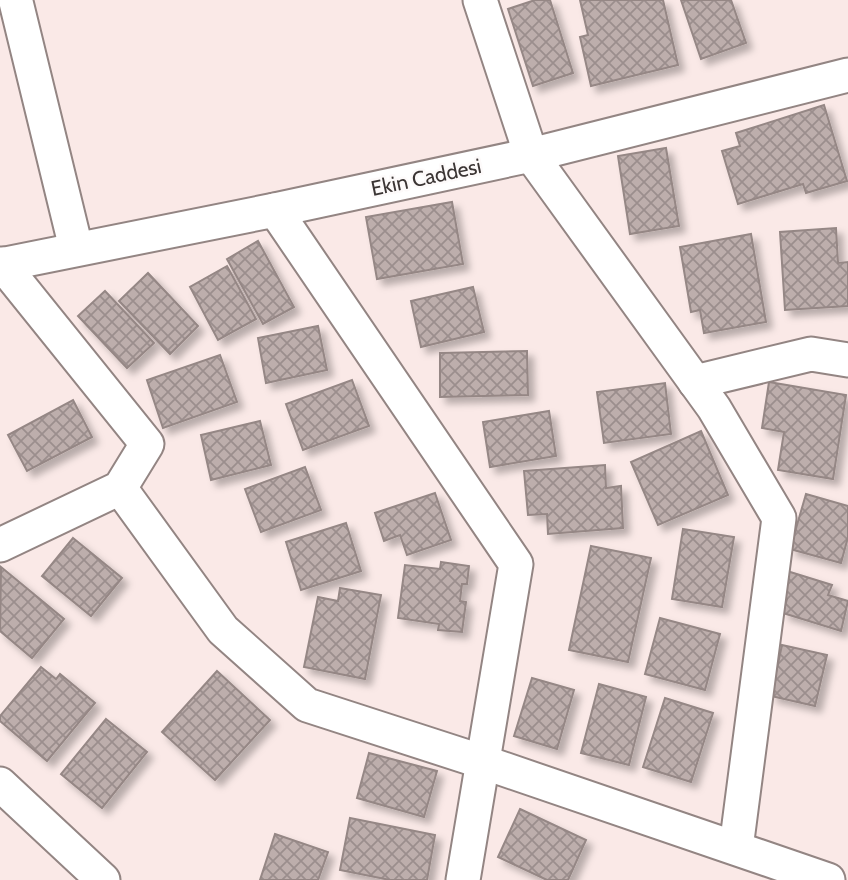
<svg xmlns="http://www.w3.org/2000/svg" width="848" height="880" viewBox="0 0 848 880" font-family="Cabin,sans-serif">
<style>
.building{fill:url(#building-cross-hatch);stroke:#958785;stroke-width:2;filter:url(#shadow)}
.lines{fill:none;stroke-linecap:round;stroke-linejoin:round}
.minor-casing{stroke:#938583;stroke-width:37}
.minor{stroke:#fff;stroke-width:33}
.labels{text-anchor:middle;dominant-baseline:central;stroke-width:5;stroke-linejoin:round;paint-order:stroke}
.street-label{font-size:21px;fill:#3b3534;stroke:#fdfafa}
</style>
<defs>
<pattern id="building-cross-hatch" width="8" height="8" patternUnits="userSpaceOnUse" patternTransform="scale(1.75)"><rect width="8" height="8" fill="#bdaeac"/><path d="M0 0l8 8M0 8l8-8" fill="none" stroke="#9b8e8d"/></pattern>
<filter id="shadow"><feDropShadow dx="6" dy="6" stdDeviation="3.5" flood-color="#0004"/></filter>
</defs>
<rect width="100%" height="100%" fill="#fae9e7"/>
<g class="building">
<path d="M535,0h15l23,73 -40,13 -25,-77z"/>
<path d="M580,0h83l15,65 -87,21 -11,-49 8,-2z"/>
<path d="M681,0h50l15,43 -45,16z"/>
<path d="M824,105l23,76 -41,12 -3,-9 -65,20 -16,-53 18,-5 -4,-13z"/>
<path d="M666,148l13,78 -49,8 -12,-78z"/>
<path d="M452,202l11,62 -86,15 -11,-62z"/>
<path d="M836,228l2,35 10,-1v44l-63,4 -5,-78z"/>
<path d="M751,234l15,88 -62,11 -4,-23 -9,2 -11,-65z"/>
<path d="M258,241l36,66 -31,17 -36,-65z"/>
<path d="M227,266l29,53 -38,21 -28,-53z"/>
<path d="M148,273l50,53 -28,28 -51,-53z"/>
<path d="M473,287l11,45 -63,15 -10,-46z"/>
<path d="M105,291l49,52 -27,25 -49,-52z"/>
<path d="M318,326l9,44 -61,13 -8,-45z"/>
<path d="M527,351l1,44 -88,2v-44z"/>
<path d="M220,355l17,47 -74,26 -16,-48z"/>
<path d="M352,380l17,46 -66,24 -17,-46z"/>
<path d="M769,382l77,13 -13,84 -55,-9 6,-38 -22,-4z"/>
<path d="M665,383l6,51 -67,9 -7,-51z"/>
<path d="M73,400l19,37 -65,34 -19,-36z"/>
<path d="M549,411l7,45 -66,11 -7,-45z"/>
<path d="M260,421l11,44 -60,15 -10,-45z"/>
<path d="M701,431l27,64 -70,30 -27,-63z"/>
<path d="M605,465l1,23 15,-2 2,42 -75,6 -1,-20 -19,1 -4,-44z"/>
<path d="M305,467l16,43 -60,22 -16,-43z"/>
<path d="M435,493l16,47 -44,15 -7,-20 -16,6 -9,-28z"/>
<path d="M806,494l42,12v31l-7,26 -51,-14z"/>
<path d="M346,523l15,48 -60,19 -15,-48z"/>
<path d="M683,529l51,8 -12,70 -50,-8z"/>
<path d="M73,538l49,40 -31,38 -49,-40z"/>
<path d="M591,546l60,12 -23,104 -59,-12z"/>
<path d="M441,562l28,4 -2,18h-5l-2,17 6,1 -4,30 -24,-2 1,-6 -41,-6 7,-53 35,4z"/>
<path d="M1,567l63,52 -32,39 -32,-27z"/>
<path d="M787,571l45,14 -4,10 20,6 -7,30 -58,-18 4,-14 -8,-3z"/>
<path d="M340,588l41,7 -16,84 -61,-12 14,-70 20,4z"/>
<path d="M660,618l60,16 -15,56 -60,-16z"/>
<path d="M782,645l45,10 -12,51 -44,-10z"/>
<path d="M41,667l15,12 4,-5 35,29 -48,58 -47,-40v-5z"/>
<path d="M217,671l53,49 -55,60 -53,-48z"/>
<path d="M532,678l42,12 -17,59 -43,-13z"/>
<path d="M599,684l47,13 -17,68 -48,-12z"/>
<path d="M665,698l48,15 -22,69 -48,-15z"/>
<path d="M106,719l41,33 -45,56 -41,-34z"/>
<path d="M369,753l68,18 -13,46 -67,-19z"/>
<path d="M520,809l66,31 -18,40h-21l-49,-23z"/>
<path d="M350,818l85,17 -8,45h-37l-50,-10z"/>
<path d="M275,834l53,18 -10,28h-58z"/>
</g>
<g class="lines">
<g class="minor-casing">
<g id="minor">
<path d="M480,0l51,155 183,253 65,110 -43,330"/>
<path d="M16,2l60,246"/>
<path d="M275,210l241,354 -53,316"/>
<path d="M0,265l275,-55 256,-55 317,-80"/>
<path d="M695,382l116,-28 37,6"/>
<path d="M120,488l103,142 84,75 176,57 345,118"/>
<path d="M0,545l120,-57 27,-44 -145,-180"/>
<path d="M0,784l103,96"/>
</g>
</g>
<use href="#minor" class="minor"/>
</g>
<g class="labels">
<g class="street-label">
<text transform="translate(426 177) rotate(-12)">Ekin Caddesi</text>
</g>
</g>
</svg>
